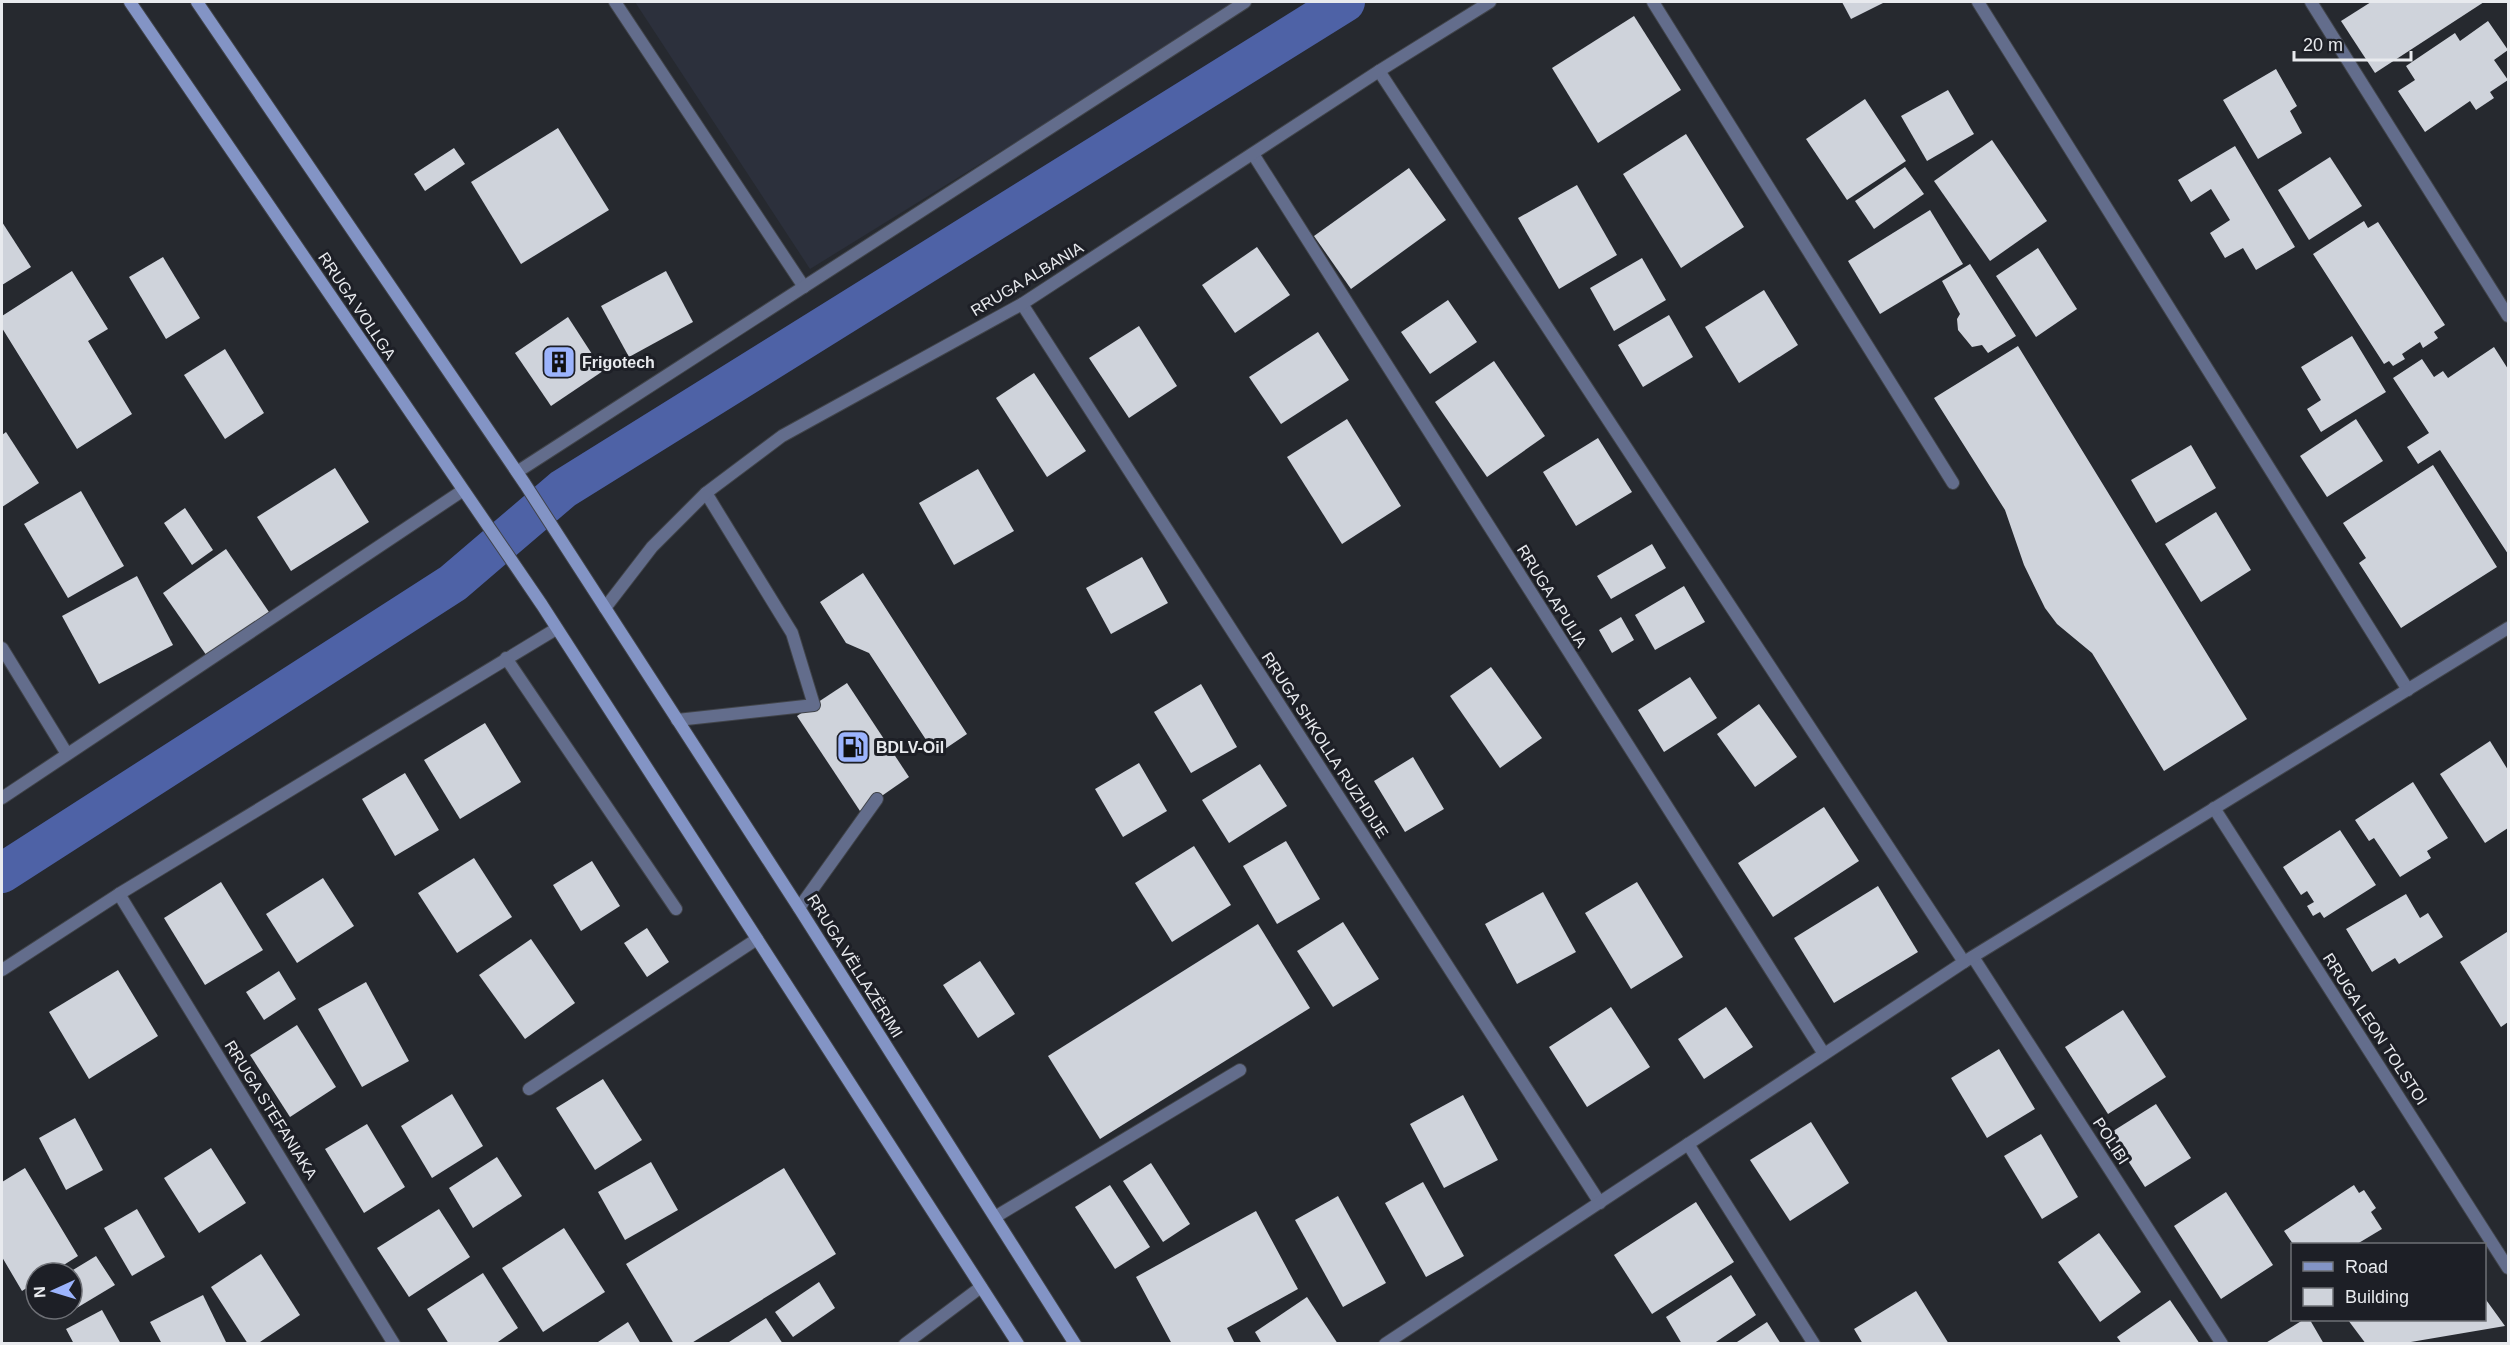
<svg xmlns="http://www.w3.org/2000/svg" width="2510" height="1345" viewBox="0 0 2510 1345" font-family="Helvetica,sans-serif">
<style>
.built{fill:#2c303c}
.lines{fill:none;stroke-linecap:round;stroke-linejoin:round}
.canal{stroke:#4e62a6;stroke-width:40}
.building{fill:#cfd3db}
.service-casing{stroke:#41444a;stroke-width:14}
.minor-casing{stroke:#41444a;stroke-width:14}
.tertiary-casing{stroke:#41444a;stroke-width:14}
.secondary-casing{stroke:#41444a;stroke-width:14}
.service{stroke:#636d8c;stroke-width:12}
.minor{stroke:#636d8c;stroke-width:12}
.tertiary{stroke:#636d8c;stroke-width:12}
.secondary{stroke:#8394c5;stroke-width:12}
.labels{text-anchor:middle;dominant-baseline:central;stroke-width:6;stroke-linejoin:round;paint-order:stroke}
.street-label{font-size:16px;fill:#e8eaee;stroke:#1d1f26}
.poi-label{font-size:16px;font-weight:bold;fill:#e8eaee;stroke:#1d1f26;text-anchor:start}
</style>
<rect width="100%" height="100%" fill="#26292f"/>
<path class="built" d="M635,2h607l-432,267z"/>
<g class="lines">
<path class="canal" d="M2,873l451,-290 110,-94 782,-487"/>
</g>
<g class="building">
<path d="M1842,2h43l-34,17z"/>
<path d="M2371,2h113l-109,71 -34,-52z"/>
<path d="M1634,16l47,74 -83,53 -46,-75z"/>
<path d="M2488,21l20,29 -14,10 14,20 -18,12 4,6 -18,12 -6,-9 -45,31 -27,-41 17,-11 -9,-14 49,-33 5,8z"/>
<path d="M2276,69l21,37 -7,5 12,22 -44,26 -35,-59z"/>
<path d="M1948,90l26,44 -47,27 -26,-45z"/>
<path d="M1865,99l41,62 -59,39 -41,-61z"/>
<path d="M558,128l51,82 -88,54 -50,-82z"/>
<path d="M1686,134l58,93 -63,41 -58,-94z"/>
<path d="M1992,140l55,81 -57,40 -56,-80z"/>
<path d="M2235,146l60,101 -39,23 -13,-22 -18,10 -15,-25 20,-13 -19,-31 -20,13 -13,-22z"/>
<path d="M454,148l11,16 -40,27 -11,-17z"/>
<path d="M2330,157l32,49 -53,34 -31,-50z"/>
<path d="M1905,167l19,27 -50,35 -19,-28z"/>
<path d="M1409,168l37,52 -95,69 -37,-53z"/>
<path d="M1577,185l40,70 -58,34 -41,-71z"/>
<path d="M1930,210l33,54 -83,50 -32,-53z"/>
<path d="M2364,221l4,7 10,-6 67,103 -11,7 4,6 -15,10 -3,-6 -18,12 3,5 -12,7 -4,-5 -5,3 -71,-110z"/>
<path d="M2,222l29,45 -29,18z"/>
<path d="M1257,247l33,48 -55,38 -33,-48z"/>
<path d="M2038,248l39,61 -41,28 -40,-61z"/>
<path d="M163,257l37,61 -34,21 -37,-62z"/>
<path d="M1642,258l24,42 -52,31 -24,-43z"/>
<path d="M1970,264l46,72 -28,17 -6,-8 -10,2 -14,-17 -1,-11 3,-5 -18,-33z"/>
<path d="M72,271l36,58 -20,12 44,73 -55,35 -75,-121v-12z"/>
<path d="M666,271l27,51 -64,35 -28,-51z"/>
<path d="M1764,290l34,55 -59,38 -34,-56z"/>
<path d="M1448,300l29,42 -47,32 -29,-42z"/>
<path d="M1669,315l24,42 -50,30 -25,-42z"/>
<path d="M568,317l35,54 -52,35 -36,-53z"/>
<path d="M1139,326l38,60 -48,32 -40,-60z"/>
<path d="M1318,332l31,48 -68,44 -32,-47z"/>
<path d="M2352,336l34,56 -65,40 -14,-23 14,-9 -20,-33z"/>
<path d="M2018,346l229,373 -83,52 -72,-118 -35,-29 -12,-16 -21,-43 -19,-55 -71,-112z"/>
<path d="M2494,347l14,22v185l-68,-104 -22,14 -11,-17 22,-14 -36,-55 29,-19 12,18 9,-6 5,7z"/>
<path d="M225,349l39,64 -39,26 -41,-64z"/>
<path d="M1494,361l51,75 -58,41 -52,-75z"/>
<path d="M1034,373l52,78 -39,26 -51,-79z"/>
<path d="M1347,419l54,87 -59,38 -55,-87z"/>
<path d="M2356,419l27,42 -56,36 -27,-41z"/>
<path d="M6,432l33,51 -37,24v-72z"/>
<path d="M1598,438l34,54 -56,34 -33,-54z"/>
<path d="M2191,445l25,43 -60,35 -25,-43z"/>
<path d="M2433,465l64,102 -96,61 -42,-65 7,-5 -23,-35z"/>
<path d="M335,468l34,54 -78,49 -34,-54z"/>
<path d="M978,469l36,62 -60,34 -35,-62z"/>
<path d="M81,491l43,75 -56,32 -44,-74z"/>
<path d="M185,508l28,42 -21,15 -28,-42z"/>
<path d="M2216,512l35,58 -50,32 -36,-58z"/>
<path d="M1652,544l14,24 -55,31 -14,-23z"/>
<path d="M226,549l45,66 -62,44 -46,-66z"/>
<path d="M1142,557l26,46 -57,31 -25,-46z"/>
<path d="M863,573l104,161 -31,21 -67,-102 -23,-10 -26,-41z"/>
<path d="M137,576l36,69 -74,39 -37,-68z"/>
<path d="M1684,586l21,36 -50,28 -20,-35z"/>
<path d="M1621,617l13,23 -22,13 -13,-23z"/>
<path d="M1491,667l51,71 -42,30 -50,-72z"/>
<path d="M1690,677l27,41 -53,34 -26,-42z"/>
<path d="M847,683l62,94 -49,34 -63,-95z"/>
<path d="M1201,684l36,63 -46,26 -37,-61z"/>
<path d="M1759,704l38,53 -42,30 -38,-53z"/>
<path d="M485,723l36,59 -61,37 -36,-59z"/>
<path d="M2490,741l18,29v58l-23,15 -45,-69z"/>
<path d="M1413,757l31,52 -39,23 -31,-51z"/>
<path d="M1139,763l28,48 -44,26 -28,-48z"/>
<path d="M1260,764l27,42 -58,37 -27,-43z"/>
<path d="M405,773l34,57 -44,26 -33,-57z"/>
<path d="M2413,782l35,56 -21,13 4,7 -31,19 -26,-39 -5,3 -14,-21z"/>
<path d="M1824,807l35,54 -86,56 -35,-54z"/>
<path d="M2340,830l36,55 -52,33 -4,-6 -7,4 -6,-10 7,-4 -7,-11 -6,4 -18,-28z"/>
<path d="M1286,841l34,58 -43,25 -34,-58z"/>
<path d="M1194,846l37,59 -59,37 -37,-59z"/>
<path d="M474,858l38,59 -55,36 -39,-60z"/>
<path d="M592,861l28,45 -39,25 -28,-46z"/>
<path d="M323,878l31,48 -57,37 -31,-49z"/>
<path d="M221,882l42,68 -58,35 -41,-67z"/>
<path d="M1637,882l46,75 -52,32 -46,-76z"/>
<path d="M1878,886l40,66 -84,51 -40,-65z"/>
<path d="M1543,892l33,60 -59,32 -32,-60z"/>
<path d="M2406,894l14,24 8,-5 15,24 -44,27 -4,-6 -23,14 -26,-43z"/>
<path d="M1343,922l36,57 -46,28 -36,-56z"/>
<path d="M1258,924l52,84 -210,131 -52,-83z"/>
<path d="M647,928l22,34 -22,15 -23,-34z"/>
<path d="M2507,932l1,90 -7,5 -41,-65z"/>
<path d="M531,939l44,64 -50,36 -46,-64z"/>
<path d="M980,961l35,53 -37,24 -35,-53z"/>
<path d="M118,970l40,66 -69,43 -40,-67z"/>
<path d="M279,971l17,28 -32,21 -18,-28z"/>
<path d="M366,982l43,79 -47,26 -44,-78z"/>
<path d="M1611,1007l39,60 -63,40 -38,-60z"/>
<path d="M1726,1007l27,40 -49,32 -26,-40z"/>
<path d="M2123,1010l43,67 -58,37 -43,-67z"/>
<path d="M297,1025l39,62 -46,30 -40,-62z"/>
<path d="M1999,1049l36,60 -48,29 -36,-60z"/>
<path d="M603,1079l39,61 -47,30 -39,-62z"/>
<path d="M452,1094l31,52 -51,32 -31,-52z"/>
<path d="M1463,1095l35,65 -54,28 -34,-64z"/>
<path d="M2156,1104l35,54 -46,29 -35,-54z"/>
<path d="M75,1118l28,52 -37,20 -27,-52z"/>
<path d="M1811,1122l38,61 -59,38 -40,-61z"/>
<path d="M367,1124l38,63 -41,26 -39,-64z"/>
<path d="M2041,1134l37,63 -36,22 -38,-63z"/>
<path d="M211,1148l35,55 -47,30 -35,-55z"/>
<path d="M497,1157l25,39 -49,32 -24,-40z"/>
<path d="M651,1162l27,48 -53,30 -27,-48z"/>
<path d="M1151,1163l39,61 -27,18 -40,-61z"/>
<path d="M25,1168l53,88 -27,17h-15v9l-14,9 -20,-34v-75z"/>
<path d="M784,1168l52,86 -146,90h-16l-48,-80z"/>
<path d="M1423,1182l41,74 -38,21 -41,-74z"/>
<path d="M1110,1185l40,62 -35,22 -40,-62z"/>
<path d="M2354,1185l5,8 5,-3 12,18 -5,4 11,17 -25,15h-64l-9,-13z"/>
<path d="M2226,1192l47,73 -52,34 -47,-73z"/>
<path d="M1338,1196l48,87 -43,24 -48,-87z"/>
<path d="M1696,1202l38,60 -82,52 -38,-59z"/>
<path d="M137,1209l28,48 -33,19 -28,-48z"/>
<path d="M439,1209l31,48 -61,40 -32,-49z"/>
<path d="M1256,1211l42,78 -71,39 8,16h-63l-36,-67z"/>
<path d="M564,1228l41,64 -62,40 -41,-64z"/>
<path d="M2099,1233l42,59 -41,30 -42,-60z"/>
<path d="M261,1254l39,61 -43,29h-9l-37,-57z"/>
<path d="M96,1256l19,29 -45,27 -1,-3h3v-36h-4z"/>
<path d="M483,1273l35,55 -23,16h-46l-22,-35z"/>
<path d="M1731,1275l25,40 -43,29h-31l-16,-27z"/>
<path d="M819,1282l16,26 -42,29 -18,-25z"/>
<path d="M1916,1291l33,53h-86l-9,-15z"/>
<path d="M203,1295l23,47 -4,2h-60l-12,-22z"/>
<path d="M1307,1297l31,47h-76l-7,-12z"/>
<path d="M2484,1297l21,29 -106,18h-33l-18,-24h136z"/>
<path d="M2170,1300l30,44h-78l-5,-7z"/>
<path d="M102,1310l19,34h-47l-8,-15z"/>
<path d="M766,1318l17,26h-57z"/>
<path d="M2303,1320h7l14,24h-60z"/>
<path d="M628,1322l13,22h-46z"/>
<path d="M1767,1322l14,22h-47z"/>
</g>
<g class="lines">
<g class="service-casing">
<g id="service">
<path d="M615,2l189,285"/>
<path d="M517,472l728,-470"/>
<path d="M506,658l170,251"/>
<path d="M677,720l137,-15 -22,-72 -86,-140"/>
<path d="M799,908l78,-109"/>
</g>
</g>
<g class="minor-casing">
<g id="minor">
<path d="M1653,2l300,481"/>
<path d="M1978,2l430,688"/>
<path d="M2311,2l197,314"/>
<path d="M1379,71l585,891"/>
<path d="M1253,154l571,900"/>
<path d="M1022,304l578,899"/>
<path d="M605,608l47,-61 54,-54 76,-57 240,-132 357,-233 111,-69"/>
<path d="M2,648l65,106"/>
<path d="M2,798l460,-307"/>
<path d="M2214,808l294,460"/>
<path d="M119,894l275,450"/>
<path d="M1973,957l249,387"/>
<path d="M529,1089l228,-150"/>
<path d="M1688,1144l126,200"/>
<path d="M995,1217l245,-147"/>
<path d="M905,1344l76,-57"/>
<path d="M1385,1344l579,-382 544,-334"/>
</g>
</g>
<g class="tertiary-casing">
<path id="tertiary" d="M2,970l117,-76 437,-265"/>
</g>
<g class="secondary-casing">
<g id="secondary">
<path d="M130,2l412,603 476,739"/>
<path d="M197,2l328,482 274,424 276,436"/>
</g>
</g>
<use href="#service" class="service"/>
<use href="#minor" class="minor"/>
<use href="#tertiary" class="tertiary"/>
<use href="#secondary" class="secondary"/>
</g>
<defs>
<g id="building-square" transform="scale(1.725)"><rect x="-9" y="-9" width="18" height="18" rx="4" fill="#9cb4fd" stroke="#1d1f26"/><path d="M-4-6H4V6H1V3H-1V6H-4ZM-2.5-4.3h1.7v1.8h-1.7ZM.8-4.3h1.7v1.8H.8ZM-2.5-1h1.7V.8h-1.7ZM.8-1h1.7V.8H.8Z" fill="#111"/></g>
<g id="fuel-square" transform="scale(1.725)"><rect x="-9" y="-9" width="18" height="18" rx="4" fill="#9cb4fd" stroke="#1d1f26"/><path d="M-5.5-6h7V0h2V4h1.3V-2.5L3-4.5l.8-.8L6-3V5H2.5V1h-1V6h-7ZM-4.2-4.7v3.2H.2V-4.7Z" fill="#111"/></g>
</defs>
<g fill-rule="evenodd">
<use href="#building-square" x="559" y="362"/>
<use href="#fuel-square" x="853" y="747"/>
</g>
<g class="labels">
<g class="street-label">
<text transform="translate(1027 279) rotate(-31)">RRUGA ALBANIA</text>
<text transform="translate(357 306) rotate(56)">RRUGA VOLLGA</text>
<text transform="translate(1552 596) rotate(58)">RRUGA APULIA</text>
<text transform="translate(1325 745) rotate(57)">RRUGA SHKOLLA RUZHDIJE</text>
<text transform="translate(855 966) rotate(58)">RRUGA VËLLAZËRIMI</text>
<text transform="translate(2375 1029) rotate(57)">RRUGA LEON TOLSTOI</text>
<text transform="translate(271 1110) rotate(58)">RRUGA STEFANIAKA</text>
<text transform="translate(2111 1141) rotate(57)">POLIBI</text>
</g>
<g class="poi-label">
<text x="582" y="362">Frigotech</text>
<text x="876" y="747">BDLV-Oil</text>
</g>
</g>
<rect width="2510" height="1345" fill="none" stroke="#e8eaee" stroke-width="6"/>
<rect x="2291" y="1243" width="195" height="78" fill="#1d1f26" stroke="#6e7076" stroke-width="1.5"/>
<rect x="2303" y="1262" width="30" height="9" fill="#8394c5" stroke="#6e7076" stroke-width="1.5"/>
<text x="2345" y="1273" font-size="18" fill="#e8eaee">Road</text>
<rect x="2303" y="1288" width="30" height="18" fill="#cfd3db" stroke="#6e7076" stroke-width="1.5"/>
<text x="2345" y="1303" font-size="18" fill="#e8eaee">Building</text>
<g transform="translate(54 1291) rotate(266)"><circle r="28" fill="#1d1f26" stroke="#6e7076" stroke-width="1.5"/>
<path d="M0-4.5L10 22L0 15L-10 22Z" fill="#9cb4fd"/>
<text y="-9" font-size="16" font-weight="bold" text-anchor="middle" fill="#e8eaee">N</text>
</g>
<path d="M2294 51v9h117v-9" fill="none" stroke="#e8eaee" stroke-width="3"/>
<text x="2303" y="51" font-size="18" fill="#e8eaee" stroke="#1d1f26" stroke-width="4.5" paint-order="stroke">20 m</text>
</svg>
